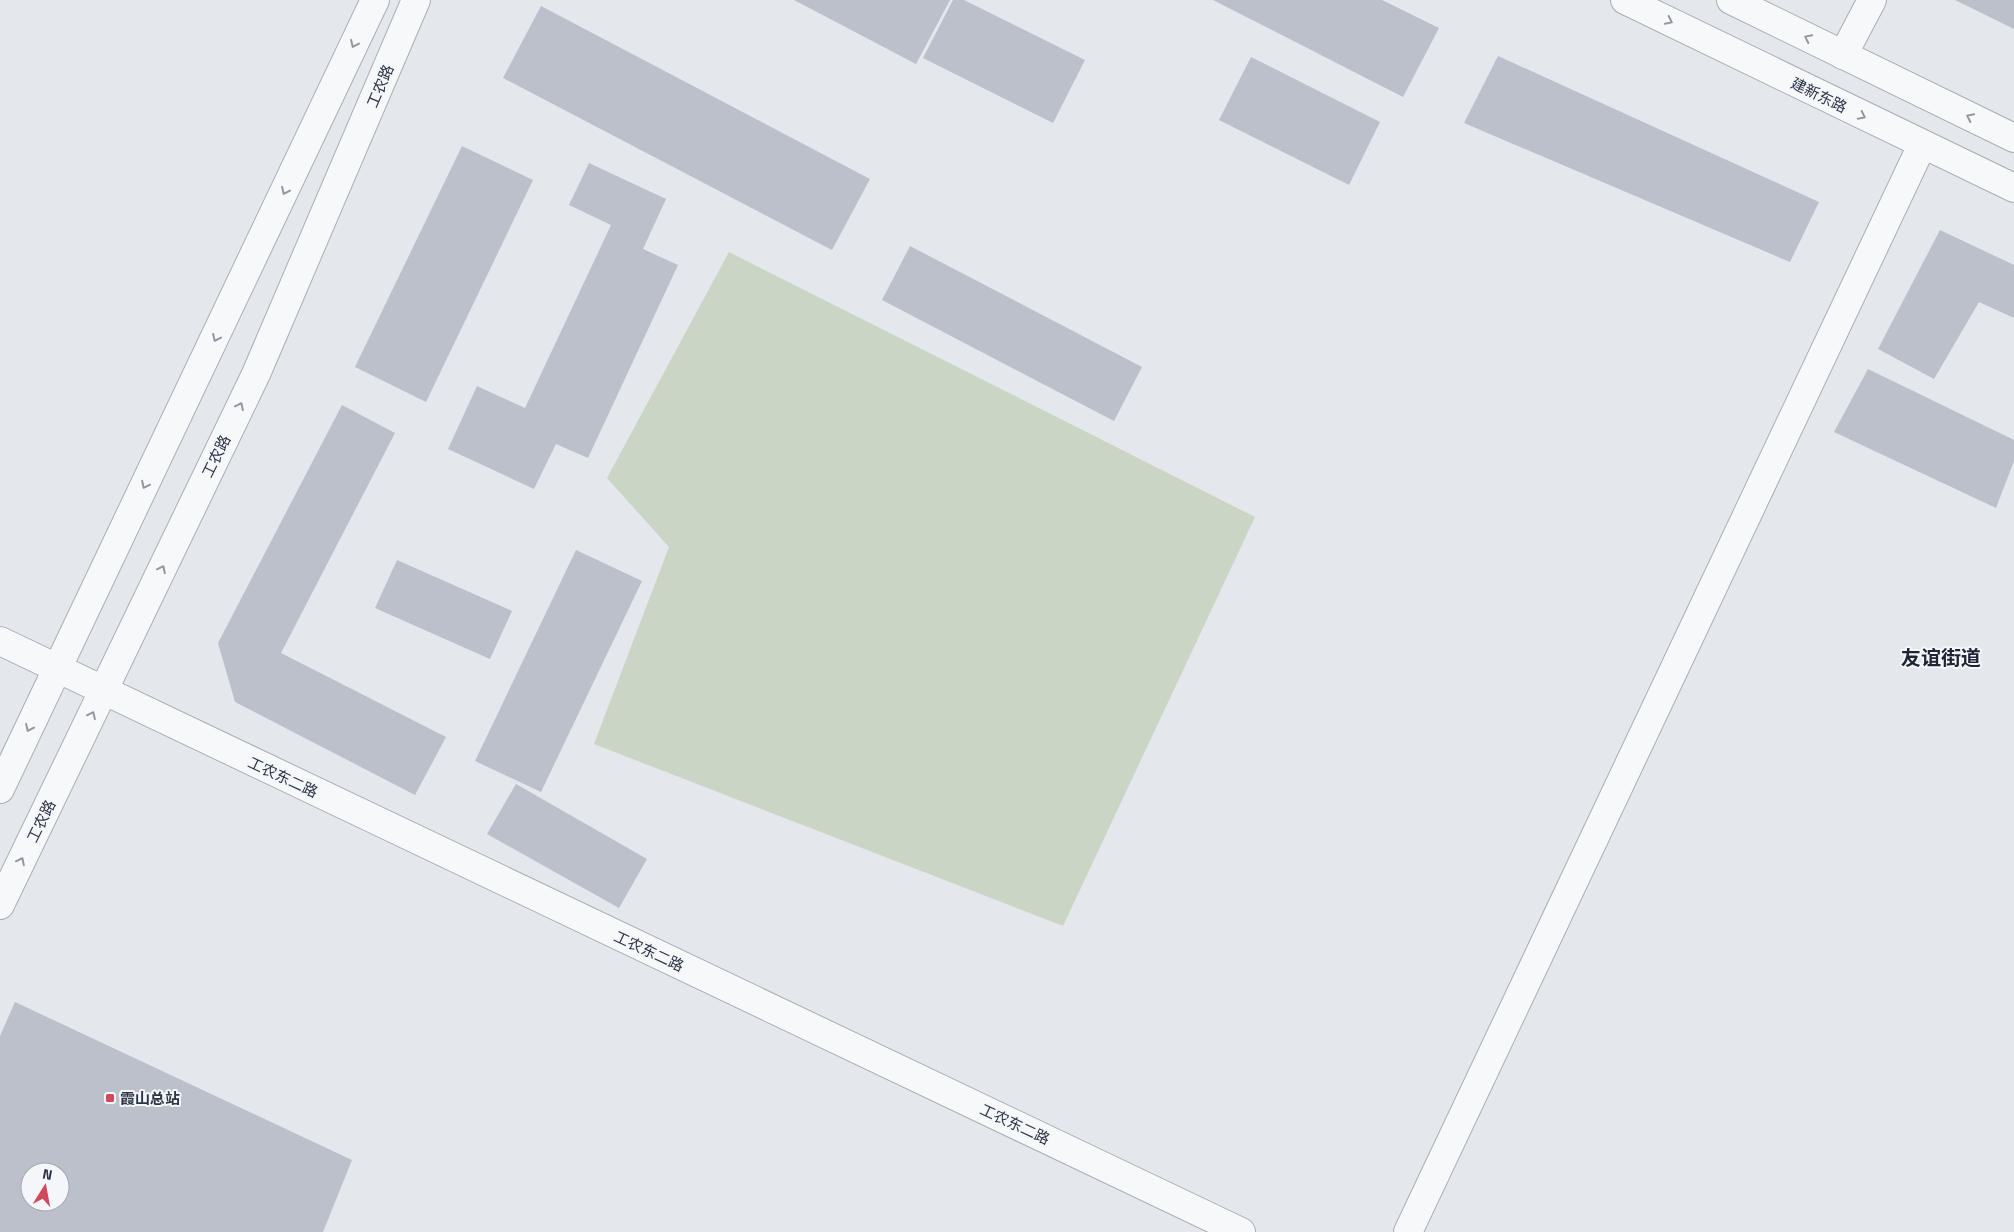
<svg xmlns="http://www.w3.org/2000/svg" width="2014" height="1232" viewBox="0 0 2014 1232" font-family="'Titillium Web','Noto Sans SC',sans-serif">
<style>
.green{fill:#c9d6c5}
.building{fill:#bbc0ca;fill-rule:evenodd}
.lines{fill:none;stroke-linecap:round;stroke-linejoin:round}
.minor-casing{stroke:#a9aeb7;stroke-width:30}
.minor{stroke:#f7f8fa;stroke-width:28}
.oneway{stroke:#9196a0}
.poi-dot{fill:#d1495b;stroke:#f4f6f9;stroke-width:2}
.labels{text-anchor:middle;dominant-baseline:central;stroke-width:4;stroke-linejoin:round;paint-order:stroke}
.street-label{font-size:15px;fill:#2b3445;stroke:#f4f6f9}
.poi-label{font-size:15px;font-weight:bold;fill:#2b3445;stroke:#f4f6f9;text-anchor:start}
.district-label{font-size:20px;font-weight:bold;fill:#1d2536;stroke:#f4f6f9}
</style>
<rect width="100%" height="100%" fill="#e4e7ec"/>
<path class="green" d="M729,252l526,265 -192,409 -469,-182 75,-197 -62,-69z"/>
<g class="building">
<path d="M794,0h156l-34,64z"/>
<path d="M953,0h11l121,60 -32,63 -130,-65z"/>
<path d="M1213,0h169l57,28 -36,69z"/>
<path d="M1955,0h59v29z"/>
<path d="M541,6l329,173 -38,71 -329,-172z"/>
<path d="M1498,56l321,146 -29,60 -326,-139z"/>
<path d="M1251,57l129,65 -31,63 -130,-65z"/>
<path d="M462,146l71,34 -107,222 -71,-35z"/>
<path d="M589,163l77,36 -23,50 35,16 -90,193 -32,-14 -22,45 -86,-40 29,-63 48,22 86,-183 -42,-20z"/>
<path d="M1940,230l74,35v53l-35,-16 -45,77 -56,-30z"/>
<path d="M910,246l232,121 -28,54 -232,-121z"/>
<path d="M1868,369l146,71v21l-18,47 -162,-76z"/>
<path d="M342,405l53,28 -114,220 165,84 -31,58 -180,-93 -17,-59z"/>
<path d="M576,550l66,31 -101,211 -66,-31z"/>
<path d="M397,560l115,51 -22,48 -115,-51z"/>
<path d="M516,784l131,75 -28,49 -132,-74z"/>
<path d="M15,1002l337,158 -29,72h-323v-196zM30,1172h30v30h-30z"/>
</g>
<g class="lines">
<g class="minor-casing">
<g id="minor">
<path d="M1625,0l389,188"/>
<path d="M1731,0l283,138"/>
<path d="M1843,55l29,-55"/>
<path d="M0,641l1241,591"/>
<path d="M0,789l375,-789"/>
<path d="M0,905l256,-531 160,-374"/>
<path d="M1408,1232l514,-1087"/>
</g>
</g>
<use href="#minor" class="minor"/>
</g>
<defs><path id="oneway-chevron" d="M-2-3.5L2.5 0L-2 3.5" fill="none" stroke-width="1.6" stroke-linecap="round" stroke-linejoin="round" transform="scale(1.25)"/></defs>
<g class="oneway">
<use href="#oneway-chevron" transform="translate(1669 21) rotate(26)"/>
<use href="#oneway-chevron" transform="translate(1808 38) rotate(-154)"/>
<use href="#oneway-chevron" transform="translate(354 44) rotate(115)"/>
<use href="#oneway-chevron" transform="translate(1862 116) rotate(26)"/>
<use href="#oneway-chevron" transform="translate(1970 117) rotate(-154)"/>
<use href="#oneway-chevron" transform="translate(285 191) rotate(115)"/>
<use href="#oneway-chevron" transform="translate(216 338) rotate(115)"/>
<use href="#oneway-chevron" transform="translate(240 406) rotate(-64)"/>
<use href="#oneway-chevron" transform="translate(145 485) rotate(116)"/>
<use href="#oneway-chevron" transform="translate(162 569) rotate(-64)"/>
<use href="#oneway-chevron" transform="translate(92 715) rotate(-64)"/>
<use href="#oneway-chevron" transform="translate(29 728) rotate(115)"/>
<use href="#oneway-chevron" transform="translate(21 861) rotate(-64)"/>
</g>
<rect class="poi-dot" x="105" y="1093" width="10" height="10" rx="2.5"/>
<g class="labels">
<g class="street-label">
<text transform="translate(380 86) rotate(-67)">工农路</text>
<text transform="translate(1819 95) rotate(26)">建新东路</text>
<text transform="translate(216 456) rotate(-64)">工农路</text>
<text transform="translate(283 777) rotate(25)">工农东二路</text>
<text transform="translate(41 821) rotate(-64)">工农路</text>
<text transform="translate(649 951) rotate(25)">工农东二路</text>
<text transform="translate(1015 1124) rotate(25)">工农东二路</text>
</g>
<g class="poi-label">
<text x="120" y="1098">霞山总站</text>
</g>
<g class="district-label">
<text x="1941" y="657">友谊街道</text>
</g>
</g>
<g transform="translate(45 1187) rotate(11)"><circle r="24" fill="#f4f6f9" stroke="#a4a8b1"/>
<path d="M0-4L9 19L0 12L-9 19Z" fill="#d1495b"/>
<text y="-8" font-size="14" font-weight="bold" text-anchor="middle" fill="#2b3445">N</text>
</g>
</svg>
